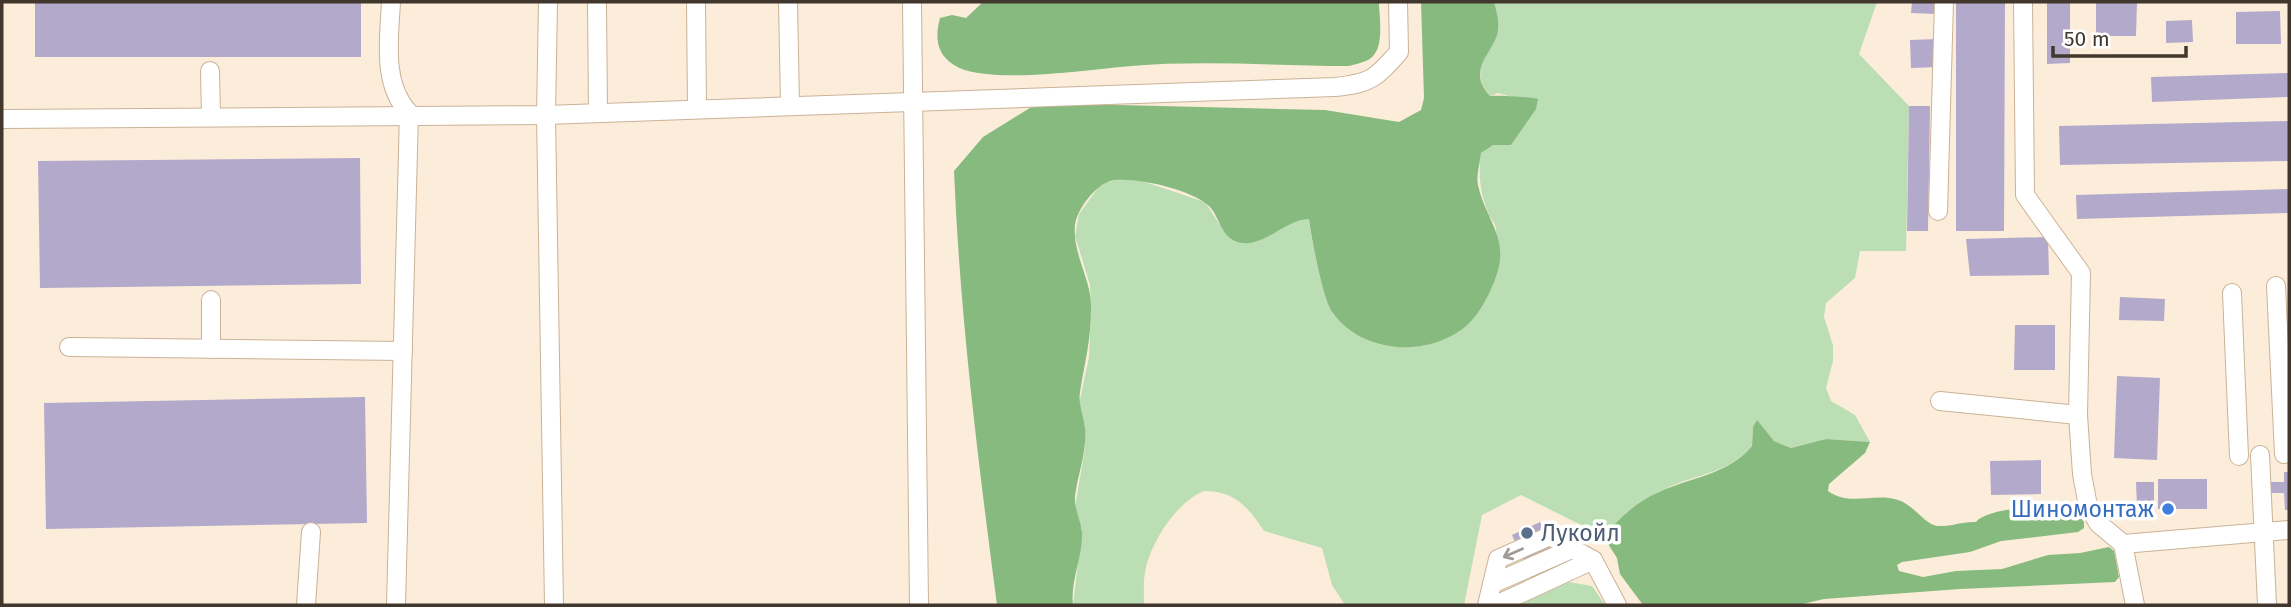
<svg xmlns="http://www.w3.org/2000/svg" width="2291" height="607" viewBox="0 0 2291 607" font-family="'Fira Sans',sans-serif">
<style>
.green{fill:#bcdeb5}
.forest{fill:#87ba7e}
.building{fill:#b3a9cb}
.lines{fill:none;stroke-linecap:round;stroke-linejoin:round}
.minor-casing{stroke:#cbb296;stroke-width:20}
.minor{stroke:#fff;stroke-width:18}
.oneway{stroke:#a09b96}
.shop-dot{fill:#3f7fe0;stroke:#fff;stroke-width:2.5}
.service-dot{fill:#5c6f8a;stroke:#fff;stroke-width:2.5}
.labels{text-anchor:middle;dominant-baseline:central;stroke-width:7;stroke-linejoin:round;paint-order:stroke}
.shop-label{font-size:23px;fill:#366cbe;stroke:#fff;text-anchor:end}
.service-label{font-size:23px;fill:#4e5e75;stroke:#fff;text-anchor:start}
</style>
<rect width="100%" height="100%" fill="#fceddb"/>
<g class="green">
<path d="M1494,2h383l-18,52 50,52 -3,145h-46l-5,27 -29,25 -2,14 9,28v16l-7,27 5,13 24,14 15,27 -44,-3 -35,9 -17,-7 -17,-20 -4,6 -1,19c-22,26 -53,28 -83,41 -27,12 -47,28 -66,49l-82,-41 -39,20 -18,90h-119l-13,-20 -10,-37 -58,-17c-16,-24 -29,-40 -60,-40 -27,11 -51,48 -58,76 -3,12 -2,26 -2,38h-71l9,-76 -7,-22 10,-59v-22l-6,-22 10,-47 2,-46 -1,-26 -15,-49 4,-22 19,-26 9,-6 21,-4 11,2 66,22 15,23 22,17c24,-3 44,-23 67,-23 1,16 15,81 22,92 38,55 136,46 157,-19 4,-12 10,-51 8,-63 0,-5 -5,-10 -7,-14 -9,-23 -11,-37 -8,-62l12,-9 18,1 26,-41 -39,-11 -8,3c-20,-23 -4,-36 4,-56 6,-13 3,-25 0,-38z"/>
<path d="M1569,582l23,4 13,19h-86z"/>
</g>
<g class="forest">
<path d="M983,2h396c0,15 6,45 -8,56 -5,4 -15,6 -22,8 -72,0 -146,-6 -218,0 -40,3 -145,20 -177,-1 -18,-11 -19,-28 -14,-47l12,-3 14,3z"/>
<path d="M1421,2h73c3,11 6,21 3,33 -7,21 -30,36 -7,61 4,-1 44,1 48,3l-2,10 -25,36h-18l-12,8c-1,10 -5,23 -3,32 8,37 34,54 16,97 -7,17 -17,37 -33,48 -39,28 -101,22 -129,-18 -9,-12 -21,-76 -23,-93 -24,0 -49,33 -74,22 -14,-6 -16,-24 -25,-34 -15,-17 -79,-32 -100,-26 -15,5 -33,28 -35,44 -3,29 17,55 16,83 0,32 -6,53 -11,84 -2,13 4,24 5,36 2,25 -7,45 -10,68 -1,14 6,24 7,36 1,25 -12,49 -9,73h-76c-19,-145 -37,-288 -43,-434l29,-34 55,-34 287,7 74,12 22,-12 3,-12z"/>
<path d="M1757,420l17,21 17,7 35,-9 44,3 -5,11 -36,31 -1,7c22,16 46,1 70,9 15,4 28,26 40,26 12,1 25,-5 38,-4 12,-16 96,-22 108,0v6l-6,4 -77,9 -31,11 -68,10 -5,3 2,6 24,6 33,-6 46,-2 46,-14 32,-2 29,-6 5,4 5,26 -4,5 -155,7 -136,10 -26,6h-155l-23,-31 -3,-16 -14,-22c17,-18 33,-34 56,-44 32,-15 69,-17 93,-46l1,-19z"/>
</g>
<g class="building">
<rect x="35" y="2" width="326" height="55"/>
<path d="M1912,2h24v12l-25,-1z"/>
<path d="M1956,2h49l-1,229h-48z"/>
<path d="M2047,2h23v61l-23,1z"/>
<path d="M2096,2h41l-1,34h-40z"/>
<path d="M2280,11l1,33h-45v-32z"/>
<path d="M2192,20l1,22 -27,1v-22z"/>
<path d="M1937,39l1,28 -27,1 -1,-28z"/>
<path d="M2289,73v24l-137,5 -1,-25z"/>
<path d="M1909,106h21l-2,125h-21z"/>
<path d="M2289,121v40l-229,4 -1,-39z"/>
<path d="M360,158l1,126 -321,4 -2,-127z"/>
<path d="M2289,189v24l-212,6 -1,-24z"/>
<path d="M2048,237l1,38 -79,1 -4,-37z"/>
<path d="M2120,297l45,2 -1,22 -45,-1z"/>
<path d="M2015,325h40v45h-41z"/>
<path d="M2117,376l43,2 -3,82 -43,-2z"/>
<path d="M365,397l2,126 -321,6 -2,-126z"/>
<path d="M2041,460v34l-50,1 -1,-34z"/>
<path d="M2284,472h5v38h-4l-1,-17h-17v-11h17z"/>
<rect x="2158" y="479" width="49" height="30"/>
<path d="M2136,482h18v25h-17z"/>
<path d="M1540,522l23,50 -29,13 -22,-50z"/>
</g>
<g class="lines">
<g class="minor-casing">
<g id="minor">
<path d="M391,2c-2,38 -9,82 18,111l-13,492"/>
<path d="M548,2l-2,113 8,490"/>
<path d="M597,2l1,111"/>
<path d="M696,2l1,107"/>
<path d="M788,2l2,103"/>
<path d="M912,2l7,603"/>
<path d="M2023,2l2,193 56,78 -3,142 4,59 6,32 10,17 25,21"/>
<path d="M210,71l1,45"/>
<path d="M2,119l544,-4 789,-28c36,-4 40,-8 64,-35l-1,-50"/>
<path d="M1938,211l6,-209"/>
<path d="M2276,286l8,168"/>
<path d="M2232,293l7,163"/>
<path d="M211,300v49"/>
<path d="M69,347l334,4"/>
<path d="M1940,401l138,14"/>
<path d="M2260,455l7,150"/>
<path d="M1492,584l82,-36"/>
<path d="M306,605l5,-73"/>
<path d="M1487,605l11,-46 52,-23 43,24 24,45"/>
<path d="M1496,605l97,-45"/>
<path d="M2135,605l-12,-61 166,-14"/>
</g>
</g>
<use href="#minor" class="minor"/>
</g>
<defs><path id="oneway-shaft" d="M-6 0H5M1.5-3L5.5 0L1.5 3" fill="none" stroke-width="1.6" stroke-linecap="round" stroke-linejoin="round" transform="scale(1.75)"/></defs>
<use class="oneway" href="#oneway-shaft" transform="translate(1513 553) rotate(156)"/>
<circle class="shop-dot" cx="2168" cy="509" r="7"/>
<circle class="service-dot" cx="1527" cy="533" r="7"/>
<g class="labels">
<g class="shop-label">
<text x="2154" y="509">Шиномонтаж</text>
</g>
<g class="service-label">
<text x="1541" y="533">Лукойл</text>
</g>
</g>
<rect width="2291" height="607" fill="none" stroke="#41372c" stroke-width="7"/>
<path d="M2053 46v10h133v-10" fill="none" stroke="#41372c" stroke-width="3.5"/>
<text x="2064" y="46" font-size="21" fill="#41372c" stroke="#ffffff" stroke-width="5" paint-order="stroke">50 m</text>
</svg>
